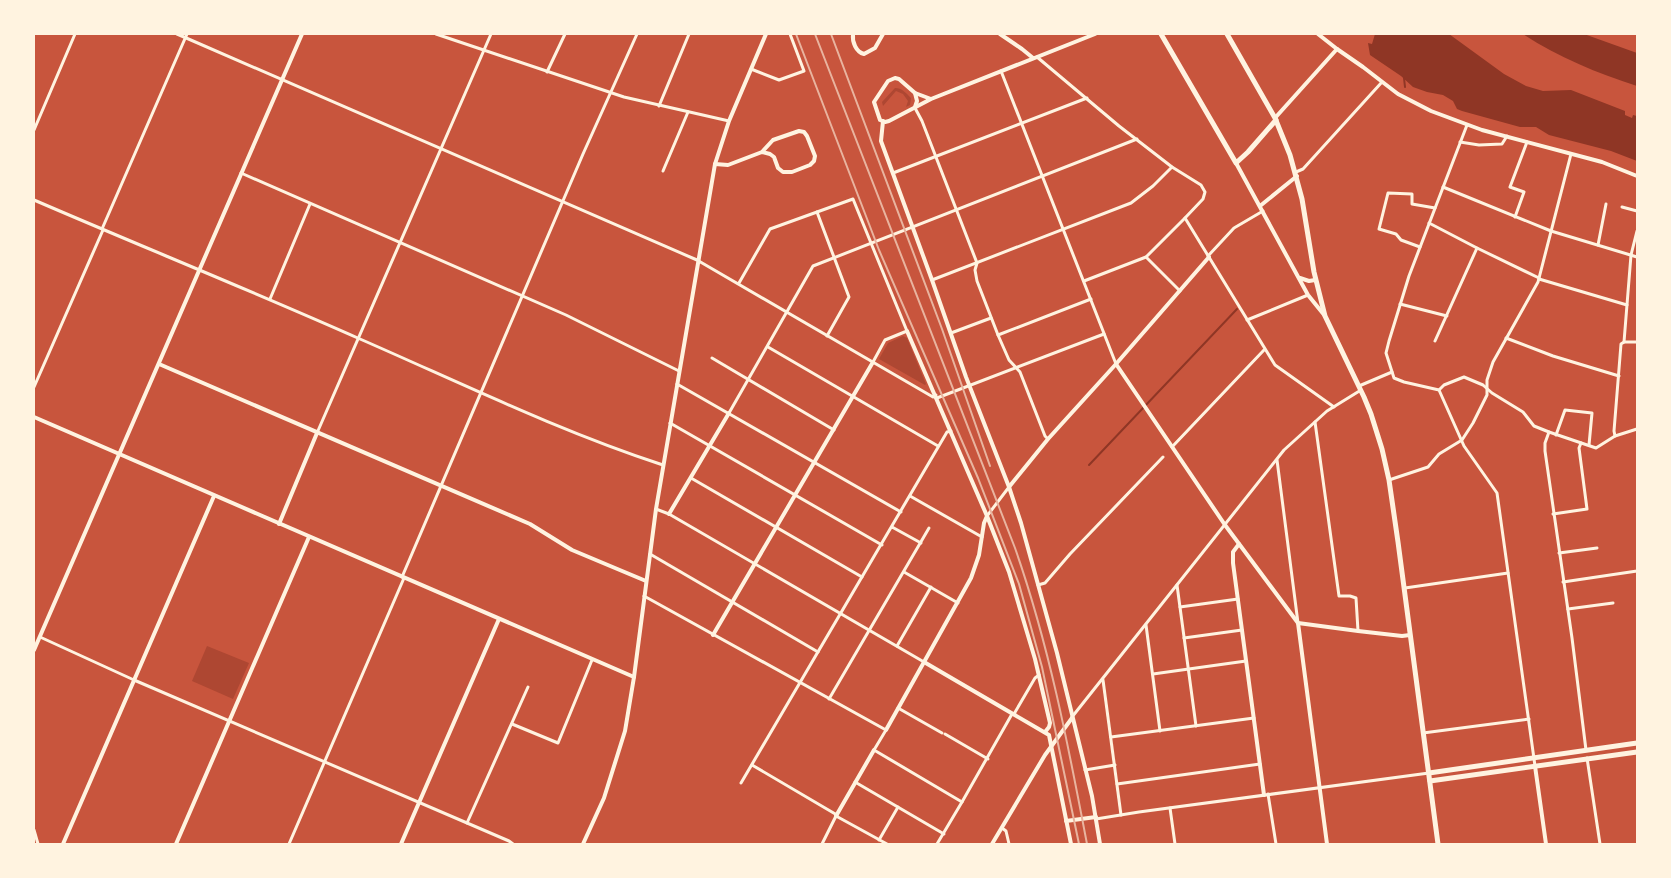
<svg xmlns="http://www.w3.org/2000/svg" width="1671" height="878" viewBox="0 0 1671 878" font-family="Arial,sans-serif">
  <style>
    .green { fill: #ae4732 }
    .water { fill: #8f3625 }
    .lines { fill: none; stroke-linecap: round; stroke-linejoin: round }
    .stream { stroke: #8f3625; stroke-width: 2 }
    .minor { stroke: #fff3e0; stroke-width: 3 }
    .tertiary { stroke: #fff3e0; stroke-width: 4 }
    .primary { stroke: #fff3e0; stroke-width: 5 }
    .rail { stroke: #e9b49f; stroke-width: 2 }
  </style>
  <rect width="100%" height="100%" fill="#c8553d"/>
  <g class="green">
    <path d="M895 88C902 88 906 93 911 98L910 105 906 107 908 101 903 94 896 91 883 106 882 102Z"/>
    <path d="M903 336 907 338 926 384 925 385 879 359 888 343Z"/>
    <path d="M207 646 249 663 233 699 192 681Z"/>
  </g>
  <g class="water">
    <path d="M1375 34H1449L1504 74 1526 86 1543 91 1571 90 1625 111V115L1632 118 1633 115 1637 116V161L1611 151 1549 135 1536 127H1520L1462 111 1457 109 1453 101 1443 95 1427 92 1413 87 1401 76 1370 55 1368 43 1372 44Z"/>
    <path d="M1523 34H1584L1637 53V86C1597 73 1558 57 1523 34Z"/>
  </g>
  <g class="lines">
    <g class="stream">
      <path d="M1404 78 1405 87"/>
      <path d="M1089 465 1237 309"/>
    </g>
    <g class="minor">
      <path d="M177 34 697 260 933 397 936 395"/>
      <path d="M436 34 624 97 729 121"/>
      <path d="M1037 57 1119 126 1172 167 1201 185 1205 192 1203 199 1185 218 1146 257 1084 281"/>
      <path d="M751 69 779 80 804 71 790 34"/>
      <path d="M1001 71 1116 364"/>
      <path d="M547 72 565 34"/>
      <path d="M659 106 689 34"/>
      <path d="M915 108 922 121 977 263 975 270 977 281 998 335 1009 360 1020 372 1045 436 1048 439"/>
      <path d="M1467 125 1409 276 1389 341 1386 353 1394 378 1404 382 1439 390 1464 446 1497 493 1535 766"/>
      <path d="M34 130 75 34"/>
      <path d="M1460 142 1479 145 1502 144 1507 136"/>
      <path d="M663 171 688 112"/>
      <path d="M1296 172 1303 169 1382 82"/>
      <path d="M241 173 566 315 679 371"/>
      <path d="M893 173 1087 98"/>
      <path d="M1443 187 1551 231 1637 257"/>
      <path d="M34 200C143 247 252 291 360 339 461 383 559 431 663 465"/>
      <path d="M1622 207 1637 211"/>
      <path d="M817 212 849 297 827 336"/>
      <path d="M1515 217 1524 192 1510 187 1527 142"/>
      <path d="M1185 218 1275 365 1334 407"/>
      <path d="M1429 223 1477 248 1539 278"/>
      <path d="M102 229 187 34"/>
      <path d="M1598 245 1606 204"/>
      <path d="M1420 247 1401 240 1396 234 1379 229 1388 193 1412 194V204L1435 208"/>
      <path d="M1208 256 1234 228 1263 211"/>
      <path d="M1146 257 1180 291"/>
      <path d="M1539 279 1627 305"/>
      <path d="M932 280 1131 203 1153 186 1172 167"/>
      <path d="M739 283 770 229 853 199 907 331 885 340 873 362"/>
      <path d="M270 299 310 204"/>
      <path d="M1400 304 1447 316"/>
      <path d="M1247 320 1308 295"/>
      <path d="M951 333 991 318"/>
      <path d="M998 335 1091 299"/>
      <path d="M1506 338 1553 356 1619 376"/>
      <path d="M1435 341 1477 248"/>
      <path d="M1624 342H1637"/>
      <path d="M768 347 938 446"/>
      <path d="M712 358 834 430"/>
      <path d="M677 384 901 512"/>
      <path d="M1359 386 1392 372"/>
      <path d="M34 387 103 230"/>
      <path d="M1439 390 1444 385 1464 377 1483 385 1492 393 1523 412 1534 426 1549 432 1596 448 1615 436 1637 429"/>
      <path d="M937 398 1104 334"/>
      <path d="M729 413 813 266 1137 139"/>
      <path d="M1315 422 1339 596H1350L1356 598 1358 631"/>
      <path d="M670 423 882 545"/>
      <path d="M1549 432 1545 443V451L1572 638 1586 750"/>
      <path d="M317 433 491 34"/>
      <path d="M1556 435 1565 410 1592 413 1589 445"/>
      <path d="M1615 436 1614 431 1621 344 1624 342 1631 255 1637 231"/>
      <path d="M1172 447 1264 350"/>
      <path d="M1277 460 1298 623"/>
      <path d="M691 478 862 577"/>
      <path d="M1389 480 1428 467 1439 454 1462 440 1473 423 1487 395V380L1493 362 1538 282 1571 154"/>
      <path d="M910 496 982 537"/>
      <path d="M656 509 669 514 924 662"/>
      <path d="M1553 514 1587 509 1579 448 1581 443"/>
      <path d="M987 516 1009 487"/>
      <path d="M892 527 921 543"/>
      <path d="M1559 553 1597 548"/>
      <path d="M650 554 818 652"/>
      <path d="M904 572 958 603"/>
      <path d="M402 577 583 154 637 34"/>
      <path d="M1563 582 1637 571"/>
      <path d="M1038 585 1045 583 1070 554 1163 457"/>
      <path d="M1177 585 1196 726"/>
      <path d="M1405 588 1508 573"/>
      <path d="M644 596 886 730 874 750 962 802 937 844"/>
      <path d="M1180 607 1238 599"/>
      <path d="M1568 609 1613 603"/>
      <path d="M1146 625 1160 731"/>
      <path d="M40 637 134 680 509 841 513 844"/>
      <path d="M1184 638 1242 630"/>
      <path d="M897 646 931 587"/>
      <path d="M1153 674 1246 661"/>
      <path d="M1103 680 1121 815"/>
      <path d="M829 699 929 528"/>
      <path d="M898 708 942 733"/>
      <path d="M1014 714 1035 678 1039 675"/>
      <path d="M1072 717 1284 450 1327 411 1361 390"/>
      <path d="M512 724 558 743 592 660"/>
      <path d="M1423 733 1529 719"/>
      <path d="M945 734 988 759"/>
      <path d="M1111 737 1254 718"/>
      <path d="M1587 758 1600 844"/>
      <path d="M752 765 837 815"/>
      <path d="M1085 770 1115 765"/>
      <path d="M855 782 944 834"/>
      <path d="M741 783 947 432 951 431"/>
      <path d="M1117 784 1260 764"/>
      <path d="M1268 794 1276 844"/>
      <path d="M962 802 1012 714"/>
      <path d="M1170 808 1175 844"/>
      <path d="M1096 819 1139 812 1429 773"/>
      <path d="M467 823 528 687"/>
      <path d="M1002 828 1006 831 1009 844"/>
      <path d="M34 830 38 844"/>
      <path d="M879 840 898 807"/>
      <path d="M289 844 404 578"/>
      <path d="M822 844 836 816 887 844"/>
    </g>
    <g class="tertiary">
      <path d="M853 34C852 42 856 52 864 54L875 48 883 34"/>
      <path d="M1000 34 1022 49 1033 58"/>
      <path d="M1318 34 1337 49 1363 67 1398 94 1431 111 1482 130 1602 162 1637 176"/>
      <path d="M915 93 917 101 915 107"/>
      <path d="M931 99 915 93 899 79 895 78 888 81 874 102 880 120 885 122 889 121 931 99 1095 34"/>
      <path d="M1275 118 1337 49"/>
      <path d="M883 121 881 141 932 280 966 377 1009 487 1021 523 1057 653 1092 796 1100 844"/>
      <path d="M1236 163 1308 295 1325 316"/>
      <path d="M715 164 728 165 762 152 770 154 774 157 778 168 783 172H792L810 165 814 161 815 156 807 136 804 132 799 131 773 140 762 152"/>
      <path d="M1260 206 1297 176"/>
      <path d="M1300 278 1309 281 1315 280"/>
      <path d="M907 331 987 516 1009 572 1035 659 1050 723 1049 727 1045 732"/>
      <path d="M159 364 530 524 572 550 646 581"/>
      <path d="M1116 364 1225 525 1298 623 1358 631 1402 636 1410 635"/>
      <path d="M34 417 634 677"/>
      <path d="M1009 487 1048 439 1116 364 1209 257"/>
      <path d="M669 514 729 413"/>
      <path d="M279 524 317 433"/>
      <path d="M1239 544 1233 552V563L1264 795"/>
      <path d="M1298 623 1327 844"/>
      <path d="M713 635 873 362"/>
      <path d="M34 650 302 34"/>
      <path d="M924 662 1049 735 1071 844"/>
      <path d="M886 730 971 578 979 555 984 523 987 516"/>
      <path d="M1535 766 1546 844"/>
      <path d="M836 816 874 750"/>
      <path d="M1066 821 1096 817"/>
      <path d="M63 844 214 496"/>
      <path d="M176 844 309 537"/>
      <path d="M401 844 499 619"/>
      <path d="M583 844 604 798 625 731 634 677 656 509 715 164 729 121 766 34"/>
      <path d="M992 844 1045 755 1072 718"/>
    </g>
    <g class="primary">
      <path d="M1161 34 1236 163 1248 152 1276 120"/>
      <path d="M1227 34 1275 118 1290 155 1302 199 1314 272 1325 316 1364 397 1371 414 1382 449 1389 480 1398 542 1438 844"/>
      <path d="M1429 773 1637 743"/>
      <path d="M1430 781 1637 752"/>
    </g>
    <g class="rail">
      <path d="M796 34 879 250 978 478 1019 584 1042 667 1079 844"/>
      <path d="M815 34 1015 548C1049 645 1068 744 1087 844"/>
      <path d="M831 34 942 329 990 466"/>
    </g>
  </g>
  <rect width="1671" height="878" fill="none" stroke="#fff3e0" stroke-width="70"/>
</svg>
